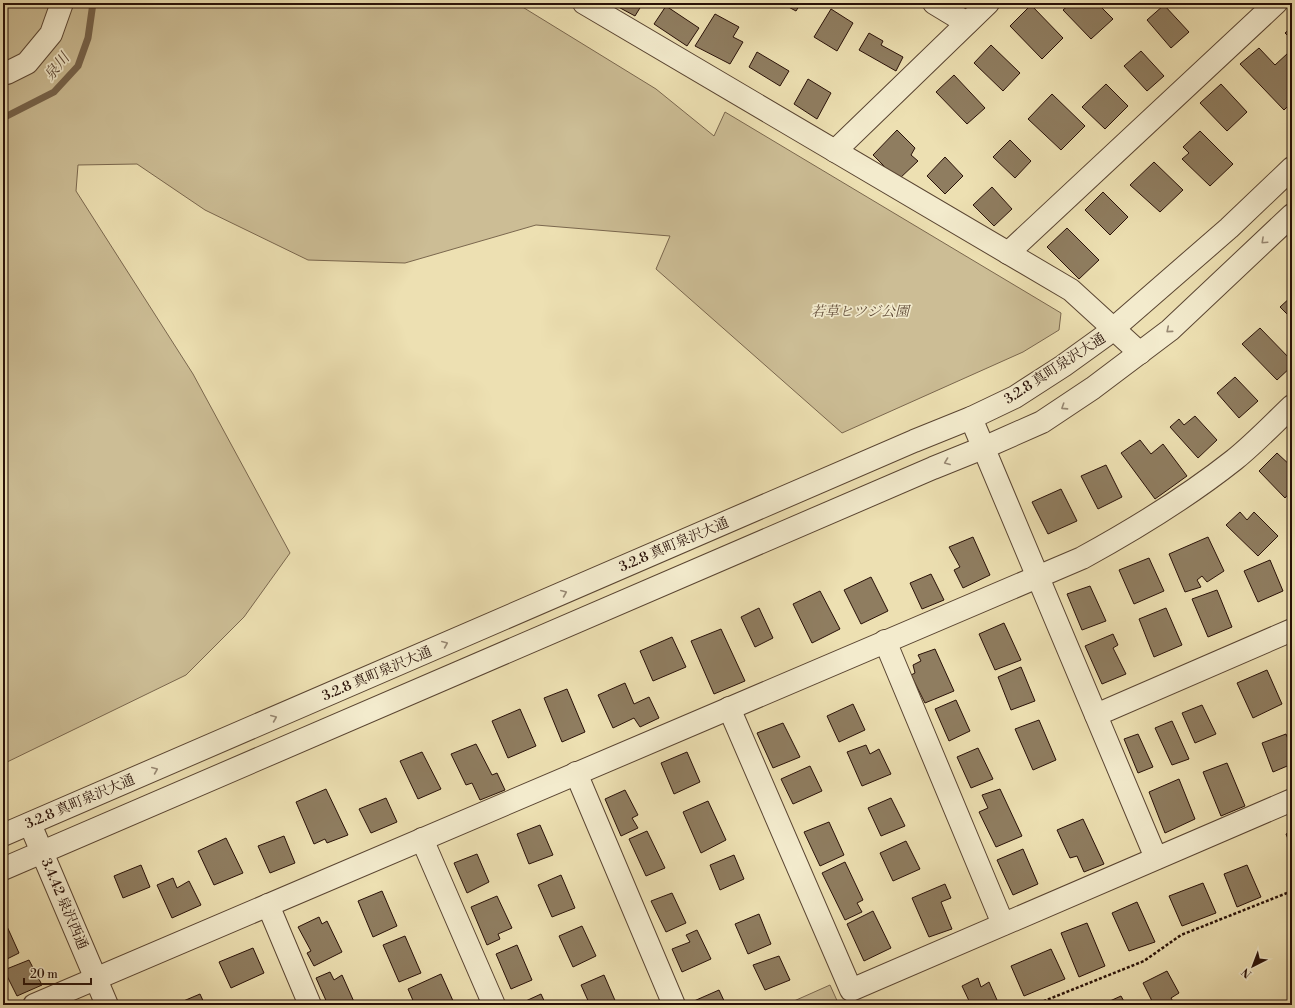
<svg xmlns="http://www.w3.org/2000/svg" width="1295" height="1008" viewBox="0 0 1295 1008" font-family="'Libre Bodoni','Noto Serif JP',serif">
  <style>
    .green { fill: #ccbd95; stroke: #7a674e }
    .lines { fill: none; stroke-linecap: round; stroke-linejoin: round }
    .stream { stroke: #76634b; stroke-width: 7 }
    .building { fill: #8f7d60; stroke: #291108 }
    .minor-casing { stroke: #5a4532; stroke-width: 24 }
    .path { stroke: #291108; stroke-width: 2.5; stroke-dasharray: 3 2; stroke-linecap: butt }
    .minor { stroke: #f3ebcd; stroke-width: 22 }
    .oneway { stroke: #988974 }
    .labels { text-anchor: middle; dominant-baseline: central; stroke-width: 3.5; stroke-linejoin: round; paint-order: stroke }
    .park-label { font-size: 14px; font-style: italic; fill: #624d39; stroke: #f3ebcd }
    .street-label { font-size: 14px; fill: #291108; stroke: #f3ebcd }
    .water-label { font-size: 15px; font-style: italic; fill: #5d4835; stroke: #f3ebcd }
  </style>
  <rect width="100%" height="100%" fill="#ede0b2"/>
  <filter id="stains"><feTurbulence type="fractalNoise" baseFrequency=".005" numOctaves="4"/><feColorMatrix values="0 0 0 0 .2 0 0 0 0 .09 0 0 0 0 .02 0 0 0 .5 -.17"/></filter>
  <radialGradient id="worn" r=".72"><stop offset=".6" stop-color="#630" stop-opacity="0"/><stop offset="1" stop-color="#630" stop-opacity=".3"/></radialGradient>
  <g class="green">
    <path d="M3 3H516L656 89 714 136 725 112 1061 313 1059 330 1023 352 842 433 656 269 670 236 536 225 405 263 308 260 205 210 137 164 78 165 76 191 193 374 290 553 244 617 186 675 3 764Z"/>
    <path d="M830 985 839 1005H785Z"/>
  </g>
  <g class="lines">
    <path class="stream" d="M3 118 54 92 78 66 88 38 93 3"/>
  </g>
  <g class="building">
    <path d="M611 3H643L635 16Z"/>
    <path d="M781 3H801L796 11Z"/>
    <path d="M1071 3H1097L1113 19 1091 39 1063 10Z"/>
    <path d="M1031 5 1063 38 1042 59 1010 26Z"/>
    <path d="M1164 5 1189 32 1171 48 1147 20Z"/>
    <path d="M666 6 699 28 687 46 654 24Z"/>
    <path d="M831 9 853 23 837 51 814 37Z"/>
    <path d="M715 14 739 27 733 37 743 42 730 64 695 46Z"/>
    <path d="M1292 27V40L1285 33Z"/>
    <path d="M869 33 883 41 881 45 903 57 896 71 859 50Z"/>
    <path d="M991 45 1020 73 1003 91 974 63Z"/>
    <path d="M1259 48 1275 65 1288 53 1292 57V102L1284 110 1240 64Z"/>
    <path d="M1141 51 1164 76 1147 91 1124 66Z"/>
    <path d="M757 52 789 71 780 86 749 67Z"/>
    <path d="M954 75 985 108 967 124 936 92Z"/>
    <path d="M808 79 831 93 817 119 794 104Z"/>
    <path d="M1106 84 1128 106 1105 129 1082 107Z"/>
    <path d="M1221 84 1247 112 1227 131 1200 103Z"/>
    <path d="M1052 94 1085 126 1061 150 1028 119Z"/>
    <path d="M897 130 915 148 911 155 918 161 898 180 873 155Z"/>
    <path d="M1200 131 1233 164 1210 186 1182 159 1189 153 1183 147Z"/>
    <path d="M1010 140 1031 161 1015 178 993 157Z"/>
    <path d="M945 157 963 176 945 194 927 176Z"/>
    <path d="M1154 162 1183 190 1160 212 1130 185Z"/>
    <path d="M992 187 1012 209 994 226 973 205Z"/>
    <path d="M1103 192 1128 217 1110 235 1085 210Z"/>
    <path d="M1067 228 1099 260 1079 279 1047 247Z"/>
    <path d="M1292 296V319L1280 307Z"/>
    <path d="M1260 328 1292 361V366L1277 380 1242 344Z"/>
    <path d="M1235 377 1258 401 1239 418 1217 393Z"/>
    <path d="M1195 416 1217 440 1198 458 1170 427 1179 419 1184 425Z"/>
    <path d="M1140 440 1151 454 1163 444 1187 476 1155 499 1121 453Z"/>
    <path d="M1277 453 1292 467V490L1285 498 1259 471Z"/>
    <path d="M1106 465 1122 497 1098 509 1081 476Z"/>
    <path d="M1061 489 1077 521 1048 534 1032 502Z"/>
    <path d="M1240 512 1247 520 1254 512 1278 536 1258 556 1226 525Z"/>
    <path d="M973 537 990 575 963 588 954 570 960 567 949 547Z"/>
    <path d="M1208 537 1224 571 1207 582 1202 576 1197 580 1201 587 1185 592 1169 554Z"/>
    <path d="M1149 558 1164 591 1134 604 1119 570Z"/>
    <path d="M1270 560 1283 591 1258 602 1244 571Z"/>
    <path d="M931 574 944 600 922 609 910 583Z"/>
    <path d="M871 577 888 611 861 624 844 590Z"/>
    <path d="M1090 586 1106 621 1082 630 1067 594Z"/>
    <path d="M1217 590 1232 627 1208 637 1192 599Z"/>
    <path d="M820 591 840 629 812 643 793 604Z"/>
    <path d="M759 608 773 638 755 647 741 617Z"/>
    <path d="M1166 608 1182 645 1154 657 1139 619Z"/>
    <path d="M1004 623 1021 660 995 670 979 634Z"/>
    <path d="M721 629 745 681 714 694 691 641Z"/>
    <path d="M1113 634 1118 645 1113 648 1126 674 1102 684 1085 646Z"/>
    <path d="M672 637 686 667 653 681 640 651Z"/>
    <path d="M935 649 954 691 925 703 911 675 915 673 913 665 921 661 918 655Z"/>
    <path d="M1021 667 1035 701 1011 710 998 677Z"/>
    <path d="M1267 670 1282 704 1253 718 1237 683Z"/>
    <path d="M625 683 634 704 649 697 659 718 640 727 634 718 613 728 598 695Z"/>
    <path d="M567 689 585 732 562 742 544 698Z"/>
    <path d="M956 700 970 731 949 741 935 709Z"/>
    <path d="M853 704 865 730 839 742 827 716Z"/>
    <path d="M1202 705 1216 734 1195 743 1182 713Z"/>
    <path d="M520 709 536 746 508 758 492 721Z"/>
    <path d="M1039 720 1056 760 1033 770 1015 729Z"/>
    <path d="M1172 721 1189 759 1172 765 1155 728Z"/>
    <path d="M783 723 800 757 773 768 757 733Z"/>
    <path d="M1138 734 1153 767 1138 773 1124 739Z"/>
    <path d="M1286 734 1292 749V764L1273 772 1262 743Z"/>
    <path d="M476 744 492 775 497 773 505 790 480 800 472 783 466 785 451 754Z"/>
    <path d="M866 745 870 754 879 749 891 774 862 786 847 752Z"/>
    <path d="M978 748 993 779 971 788 957 757Z"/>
    <path d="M422 752 441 789 418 799 400 761Z"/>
    <path d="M687 752 700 782 674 794 661 763Z"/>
    <path d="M1227 763 1245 806 1221 816 1203 772Z"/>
    <path d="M810 766 822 791 793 804 781 779Z"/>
    <path d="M1179 779 1195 819 1165 833 1149 792Z"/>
    <path d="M326 789 348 835 327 843 325 839 314 844 296 802Z"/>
    <path d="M1000 789 1022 836 996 847 979 812 988 808 982 795Z"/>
    <path d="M625 790 638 815 632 818 638 828 621 836 605 799Z"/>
    <path d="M386 798 397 822 371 833 359 809Z"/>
    <path d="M891 798 905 826 881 836 868 808Z"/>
    <path d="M708 801 726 840 701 853 683 812Z"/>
    <path d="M1083 819 1104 864 1084 872 1077 856 1070 858 1057 830Z"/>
    <path d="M829 822 844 855 820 866 804 832Z"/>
    <path d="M540 825 553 855 529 864 517 834Z"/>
    <path d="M647 831 665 868 646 876 629 839Z"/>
    <path d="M1292 831V849L1286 834Z"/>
    <path d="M284 836 295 863 270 873 258 846Z"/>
    <path d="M226 838 243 873 214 885 198 851Z"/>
    <path d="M906 841 920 869 893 881 880 853Z"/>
    <path d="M1023 849 1038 884 1013 895 997 860Z"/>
    <path d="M477 854 489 882 467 893 454 863Z"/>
    <path d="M734 855 744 879 720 890 710 865Z"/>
    <path d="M845 862 863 900 857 903 862 912 845 920 822 873Z"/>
    <path d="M141 865 150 887 123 898 114 876Z"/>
    <path d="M1247 865 1261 897 1237 907 1224 874Z"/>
    <path d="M561 875 575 908 552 917 538 885Z"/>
    <path d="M173 878 177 888 189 881 201 905 172 918 157 885Z"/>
    <path d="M1203 883 1216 913 1182 926 1169 896Z"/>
    <path d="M945 884 951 898 941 902 952 929 929 937 912 898Z"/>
    <path d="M382 891 397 926 373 937 358 901Z"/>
    <path d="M672 893 686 923 666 932 651 901Z"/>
    <path d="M497 896 512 928 498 934 500 939 487 945 471 907Z"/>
    <path d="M1137 902 1155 942 1129 951 1112 913Z"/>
    <path d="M873 911 891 948 864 961 847 924Z"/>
    <path d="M759 914 771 944 748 954 735 924Z"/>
    <path d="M319 917 322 924 327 921 342 952 314 966 307 953 311 951 298 927Z"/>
    <path d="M5 922 19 953 3 961V923Z"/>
    <path d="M1087 923 1105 966 1079 977 1061 933Z"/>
    <path d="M582 926 596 956 573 967 559 936Z"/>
    <path d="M697 930 711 959 682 972 672 949 690 942 686 935Z"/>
    <path d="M405 936 421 973 399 982 383 945Z"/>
    <path d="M517 945 532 980 511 989 496 954Z"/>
    <path d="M253 948 264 973 231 988 219 962Z"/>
    <path d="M1051 949 1065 979 1024 996 1011 966Z"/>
    <path d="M779 956 790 980 765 990 753 965Z"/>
    <path d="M29 960 42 985 17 996 4 970Z"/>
    <path d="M1167 971 1179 993 1171 998 1175 1005H1154L1143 983Z"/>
    <path d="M330 972 334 980 342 975 355 1004 328 1005 316 978Z"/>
    <path d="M441 974 454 1003 449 1005H415L408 989Z"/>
    <path d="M604 975 617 1005H590L581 985Z"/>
    <path d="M978 978 981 987 989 982 997 1000 990 1003 991 1005H971L962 986Z"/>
    <path d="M719 990 726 1005H696L694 1001Z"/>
    <path d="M200 994 205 1005H174Z"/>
    <path d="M541 994 546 1005H517Z"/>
    <path d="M1121 996 1126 1005H1101Z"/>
  </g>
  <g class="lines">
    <g class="minor-casing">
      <g id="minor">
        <path d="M584 3 1071 290 1140 353"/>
        <path d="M934 3 967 23"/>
        <path d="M3 73H7L27 63 51 34 62 3"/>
        <path d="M835 151 988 3"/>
        <path d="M1008 253 1276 3"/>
        <path d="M971 418 1156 858"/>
        <path d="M885 641 1003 924"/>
        <path d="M729 708 851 990 1292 800"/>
        <path d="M1096 715 1292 630"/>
        <path d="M576 773 674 1005"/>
        <path d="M30 824 107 1005"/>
        <path d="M3 835 914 441 971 418 1015 397 1063 366 1106 335 1229 228 1292 168"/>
        <path d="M422 839 494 1005"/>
        <path d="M3 869 933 468 990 445 1042 422 1093 388 1170 330 1292 215"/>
        <path d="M268 905 310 1005"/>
        <path d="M34 1005 1082 558C1135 529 1186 498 1234 460 1254 444 1273 424 1292 406"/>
      </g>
    </g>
    <path class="path" d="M1034 1005 1144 961 1181 935 1292 891"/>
    <use href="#minor" class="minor"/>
  </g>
  <defs><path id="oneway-chevron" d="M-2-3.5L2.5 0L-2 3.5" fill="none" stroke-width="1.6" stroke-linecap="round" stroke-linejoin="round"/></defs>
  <g class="oneway">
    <use href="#oneway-chevron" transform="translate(1264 241) rotate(137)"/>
    <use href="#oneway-chevron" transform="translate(1169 330) rotate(140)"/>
    <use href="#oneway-chevron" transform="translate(1064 407) rotate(147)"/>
    <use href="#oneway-chevron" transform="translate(947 462) rotate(159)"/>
    <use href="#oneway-chevron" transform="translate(564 593) rotate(-23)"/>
    <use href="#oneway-chevron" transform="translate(445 644) rotate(-23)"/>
    <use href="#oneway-chevron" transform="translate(274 718) rotate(-23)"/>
    <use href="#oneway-chevron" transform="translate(155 770) rotate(-23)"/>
  </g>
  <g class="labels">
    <g class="park-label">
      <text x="860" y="312">若草ヒツジ公園</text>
    </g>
    <g class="street-label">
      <text transform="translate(1055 369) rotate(-33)">3.2.8 真町泉沢大通</text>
      <text transform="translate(674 545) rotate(-23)">3.2.8 真町泉沢大通</text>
      <text transform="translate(377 674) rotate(-23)">3.2.8 真町泉沢大通</text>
      <text transform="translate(80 802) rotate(-23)">3.2.8 真町泉沢大通</text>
      <text transform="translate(64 904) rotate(67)">3.4.42 泉沢西通</text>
    </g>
    <g class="water-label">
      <text transform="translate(57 67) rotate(-51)">泉川</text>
    </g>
  </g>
  <rect width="1295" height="1008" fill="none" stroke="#ede0b2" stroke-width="16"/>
  <rect x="4" y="4" width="1287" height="1000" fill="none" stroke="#291108" stroke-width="2"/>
  <rect x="8" y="8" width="1279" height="992" fill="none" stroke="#291108"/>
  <g transform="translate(1253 966) rotate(222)" stroke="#f3ebcd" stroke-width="3" paint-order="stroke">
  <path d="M0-3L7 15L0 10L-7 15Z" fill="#291108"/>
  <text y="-6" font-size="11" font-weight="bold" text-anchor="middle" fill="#291108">N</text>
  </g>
  <path d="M24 978v6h67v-6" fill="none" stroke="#291108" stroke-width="2"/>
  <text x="30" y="978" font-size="12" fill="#291108" stroke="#f3ebcd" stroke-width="3" paint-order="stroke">20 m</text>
  <rect width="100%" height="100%" filter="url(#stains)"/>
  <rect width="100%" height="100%" fill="url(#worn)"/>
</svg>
